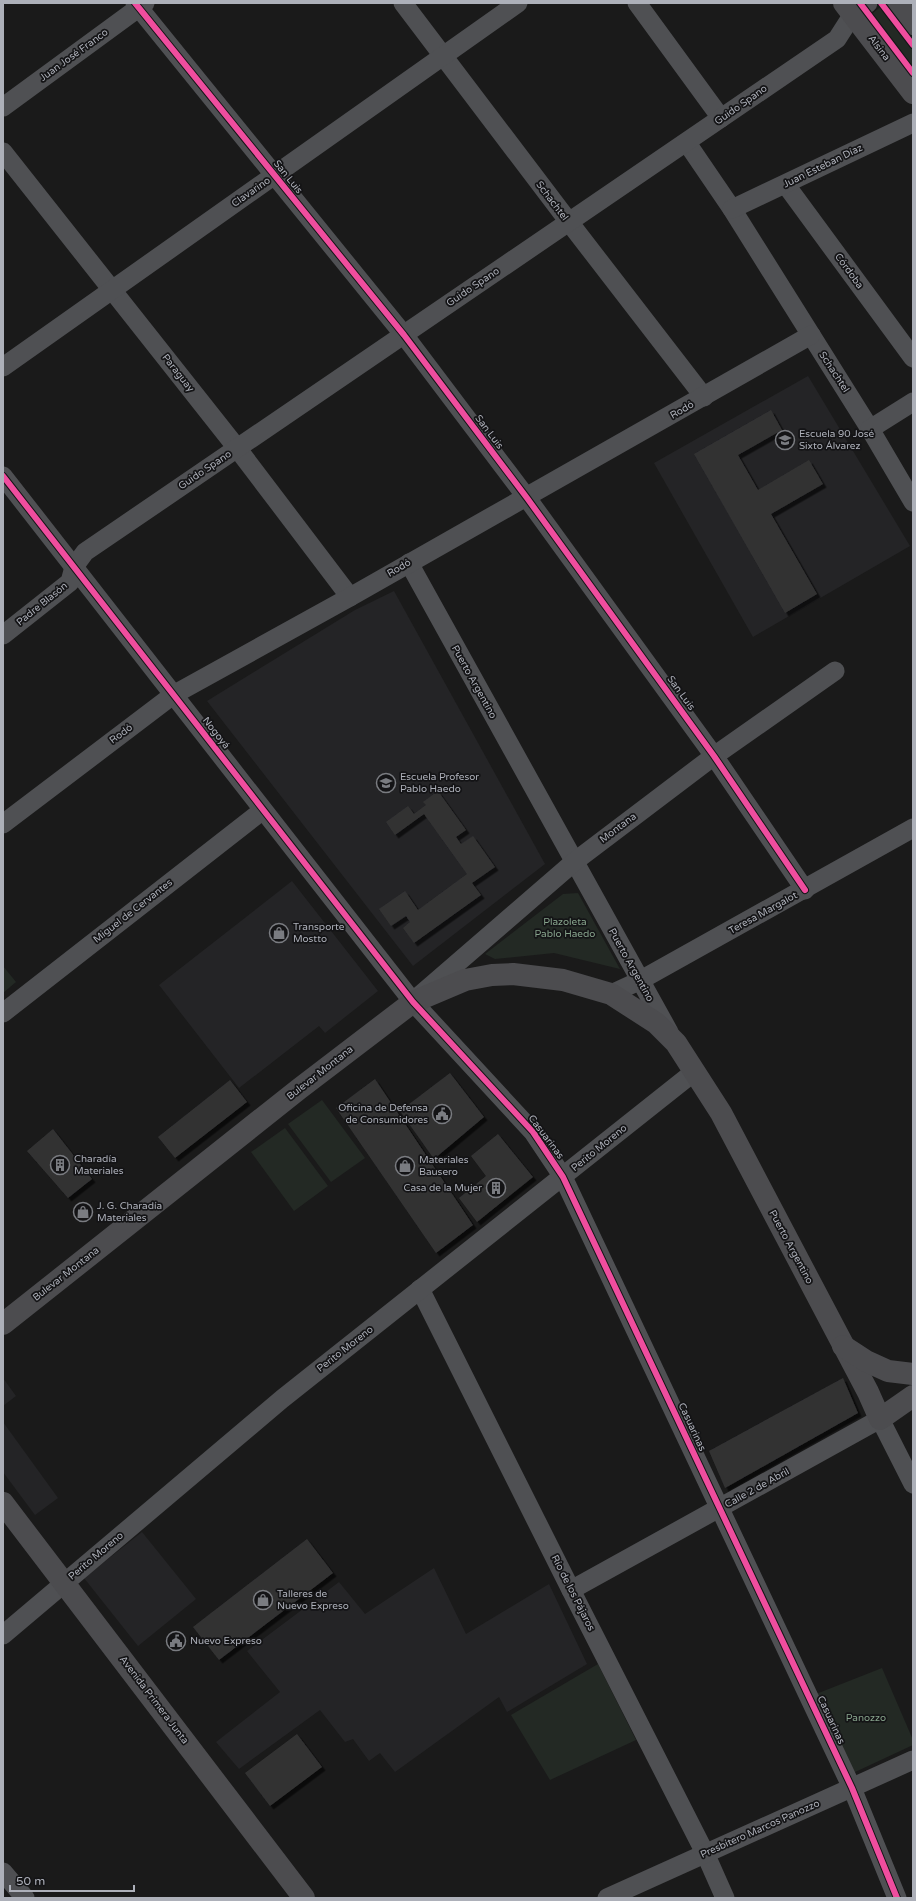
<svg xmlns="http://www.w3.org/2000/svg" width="916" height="1901" viewBox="0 0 916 1901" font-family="'Varela Round',sans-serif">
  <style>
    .built { fill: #242426 }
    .green { fill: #232924 }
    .building { fill: #323233; filter: url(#shadow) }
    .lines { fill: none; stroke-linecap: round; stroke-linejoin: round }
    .minor { stroke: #4f5053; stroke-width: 19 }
    .major { stroke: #4c4c4f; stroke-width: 22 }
    .cycleway-casing { stroke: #141416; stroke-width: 8 }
    .cycleway { stroke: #ef4d9e; stroke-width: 6 }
    .labels { text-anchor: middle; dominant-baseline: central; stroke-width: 3.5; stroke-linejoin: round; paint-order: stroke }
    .street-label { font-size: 10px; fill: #adb0b9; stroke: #141416 }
    .poi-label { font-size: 10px; fill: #adb0b9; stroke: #141416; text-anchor: start }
    .park-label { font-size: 10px; fill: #86a28b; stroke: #141416 }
  </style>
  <defs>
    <filter id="shadow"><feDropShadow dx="3.5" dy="3.5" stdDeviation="0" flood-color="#0009"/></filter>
  </defs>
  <rect width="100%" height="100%" fill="#1a1a1a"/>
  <g class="built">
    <path d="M808 376 910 546 753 637 654 463Z"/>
    <path d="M394 591 545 864 413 966 207 701 355 610Z"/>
    <path d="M292 881 378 991 325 1033 319 1026 239 1088 159 985Z"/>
    <path d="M3 1378 16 1396 3 1406Z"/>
    <path d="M3 1422 58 1498 35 1515 3 1472Z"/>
    <path d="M142 1532 196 1599 138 1646 84 1578Z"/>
    <path d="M434 1568 466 1634 549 1584 587 1664 507 1712 499 1697 395 1772 380 1753 369 1761 353 1739 345 1742 320 1710 239 1769 216 1742 280 1692 247 1651 339 1582 365 1614Z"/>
  </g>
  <g class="green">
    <path d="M884 4 913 41V75L867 18Z"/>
    <path d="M578 893 620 969 554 953 495 959 485 954 563 894Z"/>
    <path d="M3 966 16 982 3 993Z"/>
    <path d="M322 1100 365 1158 331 1182 288 1124Z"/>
    <path d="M285 1128 328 1186 294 1211 251 1152Z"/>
    <path d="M598 1664 636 1740 550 1780 511 1715Z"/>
    <path d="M882 1668 913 1740V1745L853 1773 816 1694Z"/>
  </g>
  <g class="building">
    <path d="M771 410 782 430 738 455 758 490 809 460 823 484 771 514 817 594 785 613 694 454Z"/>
    <path d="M438 791 466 830 456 837 461 844 473 836 495 867 472 883 481 895 414 943 403 928 410 922 406 916 391 926 379 909 405 891 418 910 467 874 424 814 395 835 386 822 408 806 414 814 426 805 423 802Z"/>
    <path d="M450 1073 484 1117 434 1159 400 1111Z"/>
    <path d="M375 1079 473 1225 436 1253 336 1108Z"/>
    <path d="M230 1080 247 1102 175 1158 158 1137Z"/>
    <path d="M53 1129 92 1179 68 1198 27 1151Z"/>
    <path d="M498 1134 533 1177 477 1222 459 1198 486 1176 471 1156Z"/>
    <path d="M843 1378 858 1413 725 1488 709 1451Z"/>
    <path d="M307 1539 333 1573 219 1660 193 1627Z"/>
    <path d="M297 1734 322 1767 270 1806 245 1773Z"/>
  </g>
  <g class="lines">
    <g class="minor">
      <path d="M135 3 404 335 527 498 714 756 805 890"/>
      <path d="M403 3 569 222 704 397"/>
      <path d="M637 3 721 118"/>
      <path d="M3 107 145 3"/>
      <path d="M687 143 732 209 870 429 913 502"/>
      <path d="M3 152 237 448 350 597"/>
      <path d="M786 185 913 358"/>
      <path d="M732 209 913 123"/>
      <path d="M3 367 518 3"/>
      <path d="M870 429 913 402"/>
      <path d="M3 476 413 1002 533 1132 563 1177 852 1788 897 1898"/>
      <path d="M409 563 669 1032"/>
      <path d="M3 635 70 582 74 567 85 552 837 39 853 14 868 3"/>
      <path d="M3 824 173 695 350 597 811 335"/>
      <path d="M611 994 639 981 913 828"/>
      <path d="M418 997 574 862 714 756 835 671"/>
      <path d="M3 1013 263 810"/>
      <path d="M420 1289 571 1590 705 1853 725 1898"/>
      <path d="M571 1590 880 1419 913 1484"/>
      <path d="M3 1635 282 1399 694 1072"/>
      <path d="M3 1872 25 1898"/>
      <path d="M607 1898 913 1760"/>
    </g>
    <g class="major">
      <path d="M844 3 913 93"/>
      <path d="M897 3 913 24"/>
      <path d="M3 1324 299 1089 413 1002 465 980 492 975 513 974 563 980 611 994 656 1023 676 1043 721 1113 868 1392 880 1419 913 1396"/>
      <path d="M843 1346 866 1361 888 1371 913 1374"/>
      <path d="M3 1503 304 1898"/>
    </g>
    <g class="cycleway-casing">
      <g id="cycleway">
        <path d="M135 3 404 335 527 498 714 756 805 890"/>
        <path d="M860 3 913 73"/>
        <path d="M881 3 913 45"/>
        <path d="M3 476 413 1002 533 1132 563 1177 852 1788 897 1898"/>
      </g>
    </g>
    <use href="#cycleway" class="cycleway"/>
  </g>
  <defs>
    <g id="school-ring" transform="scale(1)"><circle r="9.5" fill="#141416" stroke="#7a7c81" stroke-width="1.5"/><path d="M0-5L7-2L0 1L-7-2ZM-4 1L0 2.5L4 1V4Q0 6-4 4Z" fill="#7a7c81"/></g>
    <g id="shop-ring" transform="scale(1)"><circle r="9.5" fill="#141416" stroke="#7a7c81" stroke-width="1.5"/><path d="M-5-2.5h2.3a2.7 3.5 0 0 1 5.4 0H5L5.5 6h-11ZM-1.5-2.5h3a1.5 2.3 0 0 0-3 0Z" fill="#7a7c81"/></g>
    <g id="civic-ring" transform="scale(1)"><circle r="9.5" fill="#141416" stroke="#7a7c81" stroke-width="1.5"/><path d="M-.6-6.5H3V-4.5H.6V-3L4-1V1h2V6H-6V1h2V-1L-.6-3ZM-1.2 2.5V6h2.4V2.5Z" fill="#7a7c81"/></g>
    <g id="building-ring" transform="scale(1)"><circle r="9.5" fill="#141416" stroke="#7a7c81" stroke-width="1.5"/><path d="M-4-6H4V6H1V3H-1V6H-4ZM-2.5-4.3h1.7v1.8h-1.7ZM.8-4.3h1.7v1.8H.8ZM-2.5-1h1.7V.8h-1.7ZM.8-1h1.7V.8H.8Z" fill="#7a7c81"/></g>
  </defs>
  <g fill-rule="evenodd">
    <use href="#school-ring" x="785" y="440"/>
    <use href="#school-ring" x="386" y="783"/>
    <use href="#shop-ring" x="279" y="933"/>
    <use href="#civic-ring" x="442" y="1114"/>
    <use href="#building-ring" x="60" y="1165"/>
    <use href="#shop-ring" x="405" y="1166"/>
    <use href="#building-ring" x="496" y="1188"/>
    <use href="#shop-ring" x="83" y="1212"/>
    <use href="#shop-ring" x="263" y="1600"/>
    <use href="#civic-ring" x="176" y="1641"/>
  </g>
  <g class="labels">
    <g class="street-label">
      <text transform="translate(879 48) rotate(53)">Alsina</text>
      <text transform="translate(74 55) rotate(-36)">Juan José Franco</text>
      <text transform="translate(741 105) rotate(-35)">Guido Spano</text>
      <text transform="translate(823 166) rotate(-26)">Juan Esteban Díaz</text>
      <text transform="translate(288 177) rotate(51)">San Luis</text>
      <text transform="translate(251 192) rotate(-35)">Clavarino</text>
      <text transform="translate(552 201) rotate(53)">Schachtel</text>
      <text transform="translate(849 271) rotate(54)">Córdoba</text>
      <text transform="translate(473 287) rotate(-34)">Guido Spano</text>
      <text transform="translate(834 372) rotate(57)">Schachtel</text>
      <text transform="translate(178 373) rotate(52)">Paraguay</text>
      <text transform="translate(682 410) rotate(-30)">Rodó</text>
      <text transform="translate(489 432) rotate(53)">San Luis</text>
      <text transform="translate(205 470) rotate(-34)">Guido Spano</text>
      <text transform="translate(399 568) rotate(-30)">Rodó</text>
      <text transform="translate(42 604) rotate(-39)">Padre Blasón</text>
      <text transform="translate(474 682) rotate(61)">Puerto Argentino</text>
      <text transform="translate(681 693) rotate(54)">San Luis</text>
      <text transform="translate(216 733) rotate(52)">Nogoyá</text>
      <text transform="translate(121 734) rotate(-37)">Rodó</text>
      <text transform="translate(618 828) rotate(-37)">Montana</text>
      <text transform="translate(133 911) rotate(-38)">Miguel de Cervantes</text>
      <text transform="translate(763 913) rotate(-29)">Teresa Margalot</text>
      <text transform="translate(631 965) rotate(61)">Puerto Argentino</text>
      <text transform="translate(320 1073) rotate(-38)">Bulevar Montana</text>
      <text transform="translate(546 1137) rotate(53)">Casuarinas</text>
      <text transform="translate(599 1148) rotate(-39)">Perito Moreno</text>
      <text transform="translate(791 1247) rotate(62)">Puerto Argentino</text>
      <text transform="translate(66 1274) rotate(-38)">Bulevar Montana</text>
      <text transform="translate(345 1349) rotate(-38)">Perito Moreno</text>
      <text transform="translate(692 1427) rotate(65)">Casuarinas</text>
      <text transform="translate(757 1488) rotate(-29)">Calle 2 de Abril</text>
      <text transform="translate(96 1556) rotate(-40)">Perito Moreno</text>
      <text transform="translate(573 1593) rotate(63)">Río de los Pájaros</text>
      <text transform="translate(154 1700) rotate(53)">Avenida Primera Junta</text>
      <text transform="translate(831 1720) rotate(65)">Casuarinas</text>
      <text transform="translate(760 1829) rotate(-24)">Presbítero Marcos Panozzo</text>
    </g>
    <g class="poi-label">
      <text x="799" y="434">Escuela 90 José<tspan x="799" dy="12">Sixto Álvarez</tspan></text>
      <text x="400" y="777">Escuela Profesor<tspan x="400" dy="12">Pablo Haedo</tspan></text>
      <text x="293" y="927">Transporte<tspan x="293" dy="12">Mostto</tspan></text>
      <text x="428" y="1108" text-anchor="end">Oficina de Defensa<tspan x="428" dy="12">de Consumidores</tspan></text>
      <text x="74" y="1159">Charadía<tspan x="74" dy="12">Materiales</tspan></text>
      <text x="419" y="1160">Materiales<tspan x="419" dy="12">Bausero</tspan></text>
      <text x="482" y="1188" text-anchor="end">Casa de la Mujer</text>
      <text x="97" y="1206">J. G. Charadía<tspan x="97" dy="12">Materiales</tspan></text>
      <text x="277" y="1594">Talleres de<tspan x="277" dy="12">Nuevo Expreso</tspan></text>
      <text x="190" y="1641">Nuevo Expreso</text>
    </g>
    <g class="park-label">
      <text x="565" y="922">Plazoleta<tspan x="565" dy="12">Pablo Haedo</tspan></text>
      <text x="866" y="1718">Panozzo</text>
    </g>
  </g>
  <rect width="916" height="1901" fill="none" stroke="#adb0b9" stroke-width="8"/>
  <path d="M10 1885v6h124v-6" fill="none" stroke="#adb0b9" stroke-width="2"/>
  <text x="16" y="1885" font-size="12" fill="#adb0b9" stroke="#141416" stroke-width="3" paint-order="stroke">50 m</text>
</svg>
